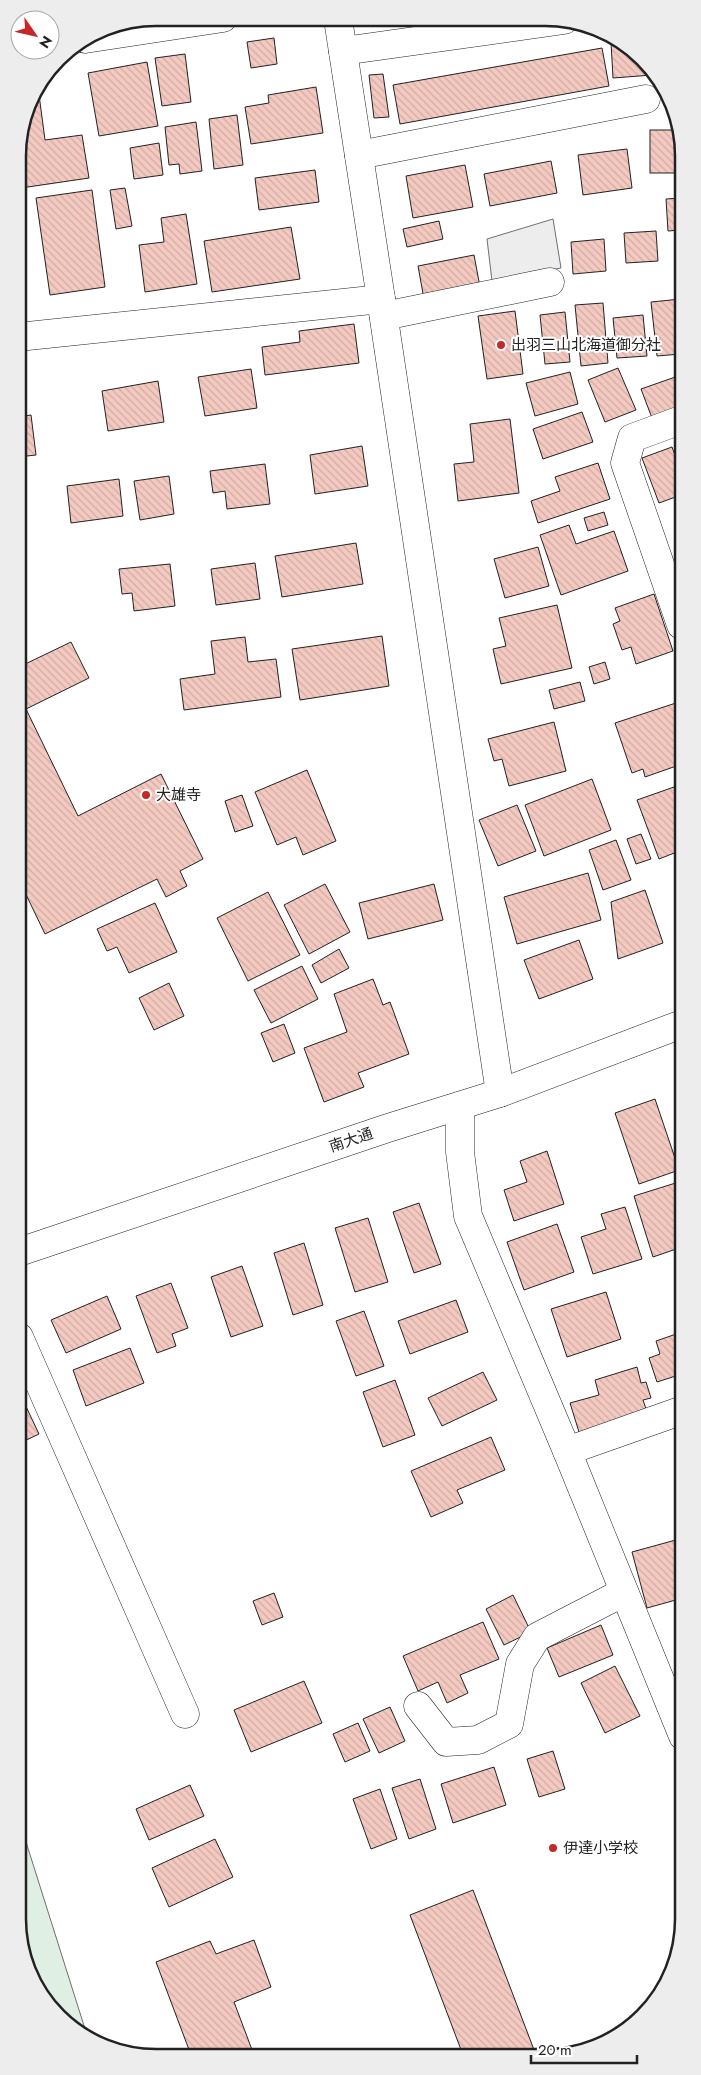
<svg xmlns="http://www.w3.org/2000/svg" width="701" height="2075" viewBox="0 0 701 2075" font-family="Jost,'Noto Sans JP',sans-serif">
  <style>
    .grass { fill: #e0efe3; stroke: #6f6f6f }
    .parking { fill: #ededed; stroke: #6f6f6f }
    .building { fill: url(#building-back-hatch); stroke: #222 }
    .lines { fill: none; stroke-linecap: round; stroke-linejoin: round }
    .minor-casing { stroke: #222; stroke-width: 29 }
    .minor { stroke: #fff; stroke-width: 28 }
    .poi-dot { fill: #c62828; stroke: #fff; stroke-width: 2 }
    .labels { text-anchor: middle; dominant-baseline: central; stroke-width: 4; stroke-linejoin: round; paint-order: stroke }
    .poi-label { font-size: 15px; fill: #222; stroke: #fff; text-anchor: start }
    .street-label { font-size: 15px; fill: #222; stroke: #fff }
    .rim { fill: none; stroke: #222; stroke-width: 2.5 }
  </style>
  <defs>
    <pattern id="building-back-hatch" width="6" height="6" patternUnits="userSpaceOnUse" patternTransform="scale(1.25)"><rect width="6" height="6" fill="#f3c9c0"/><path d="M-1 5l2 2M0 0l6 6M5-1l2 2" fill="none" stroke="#d0aca5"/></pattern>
  </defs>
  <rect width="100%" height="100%" fill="#fff"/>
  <path class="grass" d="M20 1823 86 2032 58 2017 20 1946Z"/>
  <path class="parking" d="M553 219 561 268 492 281 487 239Z"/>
  <g class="building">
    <path d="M274 38 277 64 251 68 247 42Z"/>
    <path d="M611 42 643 58 652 75 613 78Z"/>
    <path d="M602 48 609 86 400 124 393 85Z"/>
    <path d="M185 54 191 102 162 106 155 58Z"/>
    <path d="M147 62 158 126 99 136 88 73Z"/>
    <path d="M383 74 389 117 374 118 369 75Z"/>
    <path d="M38 87 45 140 82 135 89 178 21 188 18 166V147L32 94Z"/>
    <path d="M316 87 323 133 251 144 245 107 269 103 268 95Z"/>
    <path d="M237 115 243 165 214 169 209 119Z"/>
    <path d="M196 122 202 171 180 174 179 164 169 165 165 127Z"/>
    <rect x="650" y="130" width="31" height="43"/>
    <path d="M159 143 163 175 134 179 130 148Z"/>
    <path d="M627 149 632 188 583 195 578 155Z"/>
    <path d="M551 161 557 193 490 206 484 174Z"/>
    <path d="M465 165 473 207 413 218 406 176Z"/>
    <path d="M315 170 319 202 259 210 255 178Z"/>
    <path d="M125 188 132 226 116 229 110 190Z"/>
    <path d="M92 190 105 287 50 295 36 198Z"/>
    <path d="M681 198V230L668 231 666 199Z"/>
    <path d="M186 214 197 284 145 292 139 245 164 242 161 218Z"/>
    <path d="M439 221 443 239 407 247 403 229Z"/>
    <path d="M291 227 300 279 212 292 204 241Z"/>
    <path d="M656 231 658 261 626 263 624 233Z"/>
    <path d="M604 239 606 271 573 274 571 242Z"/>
    <path d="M474 255 480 287 424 299 418 266Z"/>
    <path d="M681 299V354L657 356 651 302Z"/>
    <path d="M603 303 608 363 581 366 575 305Z"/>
    <path d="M515 311 523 374 487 379 478 316Z"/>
    <path d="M565 312 570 362 545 364 540 315Z"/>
    <path d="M643 315 647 356 617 358 613 318Z"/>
    <path d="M354 324 359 363 265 375 262 347 300 342 299 331Z"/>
    <path d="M618 368 636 410 605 422 588 380Z"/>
    <path d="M251 369 257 408 205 416 198 377Z"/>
    <path d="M570 372 578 404 535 416 526 383Z"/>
    <path d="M681 375V407L652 418 641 389Z"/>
    <path d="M158 381 164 422 108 431 102 391Z"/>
    <path d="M582 412 593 442 543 459 533 429Z"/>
    <path d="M31 415 36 455 18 457V417Z"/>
    <path d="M510 419 519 493 458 501 454 464 474 462 470 424Z"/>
    <path d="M362 446 368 486 315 494 310 455Z"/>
    <path d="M672 447 681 472V495L659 503 642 458Z"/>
    <path d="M598 463 610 499 538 523 531 501 560 491 555 477Z"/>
    <path d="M265 464 270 504 227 509 225 491 213 493 210 471Z"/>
    <path d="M169 476 174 514 140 520 134 481Z"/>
    <path d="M119 479 123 516 71 523 67 486Z"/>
    <path d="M604 512 608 525 588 531 584 518Z"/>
    <path d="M569 525 576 544 614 531 628 571 561 595 540 535Z"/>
    <path d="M356 543 363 584 282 597 275 556Z"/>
    <path d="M538 547 549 586 505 598 494 559Z"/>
    <path d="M255 563 260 599 216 605 211 569Z"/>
    <path d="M170 564 175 606 134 611 132 593 122 594 119 569Z"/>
    <path d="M654 594 673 651 636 664 631 647 622 650 613 624 620 621 615 608Z"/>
    <path d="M557 605 572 668 501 684 493 649 506 646 499 618Z"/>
    <path d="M382 636 389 686 300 700 292 649Z"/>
    <path d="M245 637 248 662 276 659 281 697 184 710 180 679 215 674 211 641Z"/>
    <path d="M71 642 89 678 26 709 78 816 161 774 203 859 180 871 187 886 166 897 157 879 45 934 19 880V667Z"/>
    <path d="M605 662 610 679 594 684 589 667Z"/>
    <path d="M580 682 585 701 554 709 549 690Z"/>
    <path d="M682 701V764L645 777 643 769 632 773 615 723Z"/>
    <path d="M554 722 566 771 509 786 502 759 494 761 488 739Z"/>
    <path d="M307 770 336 841 303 855 296 837 277 845 255 792Z"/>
    <path d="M592 779 611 830 544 856 525 805Z"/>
    <path d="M674 787 682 808V850L659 859 637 800Z"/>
    <path d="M242 795 253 826 235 832 225 801Z"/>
    <path d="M517 805 536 851 498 866 479 820Z"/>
    <path d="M641 834 651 859 636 864 627 839Z"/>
    <path d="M616 840 631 880 603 890 589 850Z"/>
    <path d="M588 873 601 920 517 944 504 897Z"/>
    <path d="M325 884 350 932 309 954 284 905Z"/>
    <path d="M434 884 443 920 368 939 359 903Z"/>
    <path d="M645 890 663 943 618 959 611 902Z"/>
    <path d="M268 892 300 955 248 981 217 918Z"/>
    <path d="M155 903 177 952 129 973 117 947 107 951 97 929Z"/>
    <path d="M579 940 593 979 539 999 524 960Z"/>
    <path d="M339 949 349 968 321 983 312 965Z"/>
    <path d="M302 966 318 999 271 1023 254 990Z"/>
    <path d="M373 979 383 1005 390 1002 409 1054 358 1073 364 1087 324 1102 304 1048 347 1032 334 994Z"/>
    <path d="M169 983 184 1016 154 1030 139 998Z"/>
    <path d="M284 1024 295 1053 273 1062 261 1033Z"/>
    <path d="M655 1099 679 1170 639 1184 615 1113Z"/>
    <path d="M682 1126V1149L675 1129Z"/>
    <path d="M547 1151 564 1204 514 1221 504 1190 527 1182 520 1161Z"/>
    <path d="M682 1181V1247L653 1257 634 1196Z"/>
    <path d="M419 1203 441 1264 414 1273 393 1212Z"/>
    <path d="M625 1207 642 1259 593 1274 581 1237 606 1229 601 1214Z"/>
    <path d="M368 1218 388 1282 355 1292 335 1228Z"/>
    <path d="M557 1224 574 1272 524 1290 507 1242Z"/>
    <path d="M304 1243 323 1305 293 1315 274 1253Z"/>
    <path d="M242 1266 263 1326 231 1337 211 1277Z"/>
    <path d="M171 1283 188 1328 172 1334 176 1346 157 1353 136 1296Z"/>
    <path d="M606 1292 621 1339 567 1357 551 1309Z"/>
    <path d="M107 1296 121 1329 66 1353 51 1320Z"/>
    <path d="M456 1300 468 1332 410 1354 398 1321Z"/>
    <path d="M364 1311 384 1366 356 1376 336 1321Z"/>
    <path d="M682 1332V1374L657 1382 649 1358 660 1354 656 1341Z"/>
    <path d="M130 1348 144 1383 86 1406 73 1370Z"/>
    <path d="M637 1367 641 1383 646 1382 651 1398 643 1400 647 1412 579 1432 570 1403 599 1395 595 1380Z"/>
    <path d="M483 1372 497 1400 442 1426 428 1398Z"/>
    <path d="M395 1380 415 1435 383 1447 363 1392Z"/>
    <path d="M22 1398 39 1434 20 1443 19 1399Z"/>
    <path d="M491 1437 505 1470 457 1490 463 1503 431 1517 411 1471Z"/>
    <path d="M683 1538V1598L647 1608 632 1552Z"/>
    <path d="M274 1593 283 1617 262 1625 253 1601Z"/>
    <path d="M513 1595 531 1632 504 1645 486 1609Z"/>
    <path d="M483 1622 499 1659 460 1675 468 1693 447 1703 438 1682 418 1691 403 1656Z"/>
    <path d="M601 1625 613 1655 559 1677 547 1648Z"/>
    <path d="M615 1666 640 1716 605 1733 581 1683Z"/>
    <path d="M304 1681 322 1723 251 1752 234 1710Z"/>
    <path d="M390 1707 405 1741 379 1753 363 1719Z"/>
    <path d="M358 1723 370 1751 345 1762 333 1734Z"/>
    <path d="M553 1751 565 1789 539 1797 527 1759Z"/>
    <path d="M494 1767 506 1805 453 1823 441 1784Z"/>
    <path d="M420 1779 436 1829 409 1839 392 1788Z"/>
    <path d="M190 1785 204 1816 149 1840 136 1809Z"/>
    <path d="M380 1789 397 1839 371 1849 353 1799Z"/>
    <path d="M215 1839 233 1877 169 1907 152 1868Z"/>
    <path d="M473 1890 536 2055H463L410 1915Z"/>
    <path d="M254 1940 271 1987 234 2002 254 2055H191L156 1962 210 1941 216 1954Z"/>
  </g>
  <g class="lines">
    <g class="minor-casing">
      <g id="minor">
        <path d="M338 19 381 299 500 1093"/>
        <path d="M85 39 223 18"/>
        <path d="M343 51 564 20"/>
        <path d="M359 155 646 99"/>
        <path d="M384 316 550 282"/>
        <path d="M18 337 381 299"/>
        <path d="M681 420 632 438 625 463 681 625"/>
        <path d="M460 1106V1152L468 1216 567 1451 683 1736"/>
        <path d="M19 1252 388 1128 500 1093 682 1024"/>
        <path d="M19 1337 185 1714"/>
        <path d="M567 1451 683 1410"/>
        <path d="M418 1706 446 1742 478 1740 509 1724 520 1664 537 1637 624 1592"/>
      </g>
    </g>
    <use href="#minor" class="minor"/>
  </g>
  <g class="poi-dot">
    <circle cx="501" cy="345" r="5"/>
    <circle cx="146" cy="795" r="5"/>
    <circle cx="553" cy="1848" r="5"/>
  </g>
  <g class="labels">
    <g class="poi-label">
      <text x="511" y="345">出羽三山北海道御分社</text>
      <text x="156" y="795">大雄寺</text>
      <text x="563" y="1848">伊達小学校</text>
    </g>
    <g class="street-label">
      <text transform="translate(351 1140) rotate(-19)">南大通</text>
    </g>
  </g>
  <path d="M0 0H701V2075H0ZM156 26H545A130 130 0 0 1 675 156V1919A130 130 0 0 1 545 2049H156A130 130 0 0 1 26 1919V156A130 130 0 0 1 156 26Z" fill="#ededed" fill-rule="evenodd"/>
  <path class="rim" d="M156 26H545A130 130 0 0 1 675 156V1919A130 130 0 0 1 545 2049H156A130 130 0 0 1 26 1919V156A130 130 0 0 1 156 26Z"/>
  <g transform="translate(35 35) rotate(124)"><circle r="24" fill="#ffffff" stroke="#a7a7a7"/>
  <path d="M0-4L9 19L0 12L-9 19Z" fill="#c62828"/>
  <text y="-8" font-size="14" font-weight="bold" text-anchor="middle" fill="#222222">N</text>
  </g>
  <path d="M531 2055v8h106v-8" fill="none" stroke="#222222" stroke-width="2.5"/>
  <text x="538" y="2055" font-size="15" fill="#222222" stroke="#ffffff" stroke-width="4" paint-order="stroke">20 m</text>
</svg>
